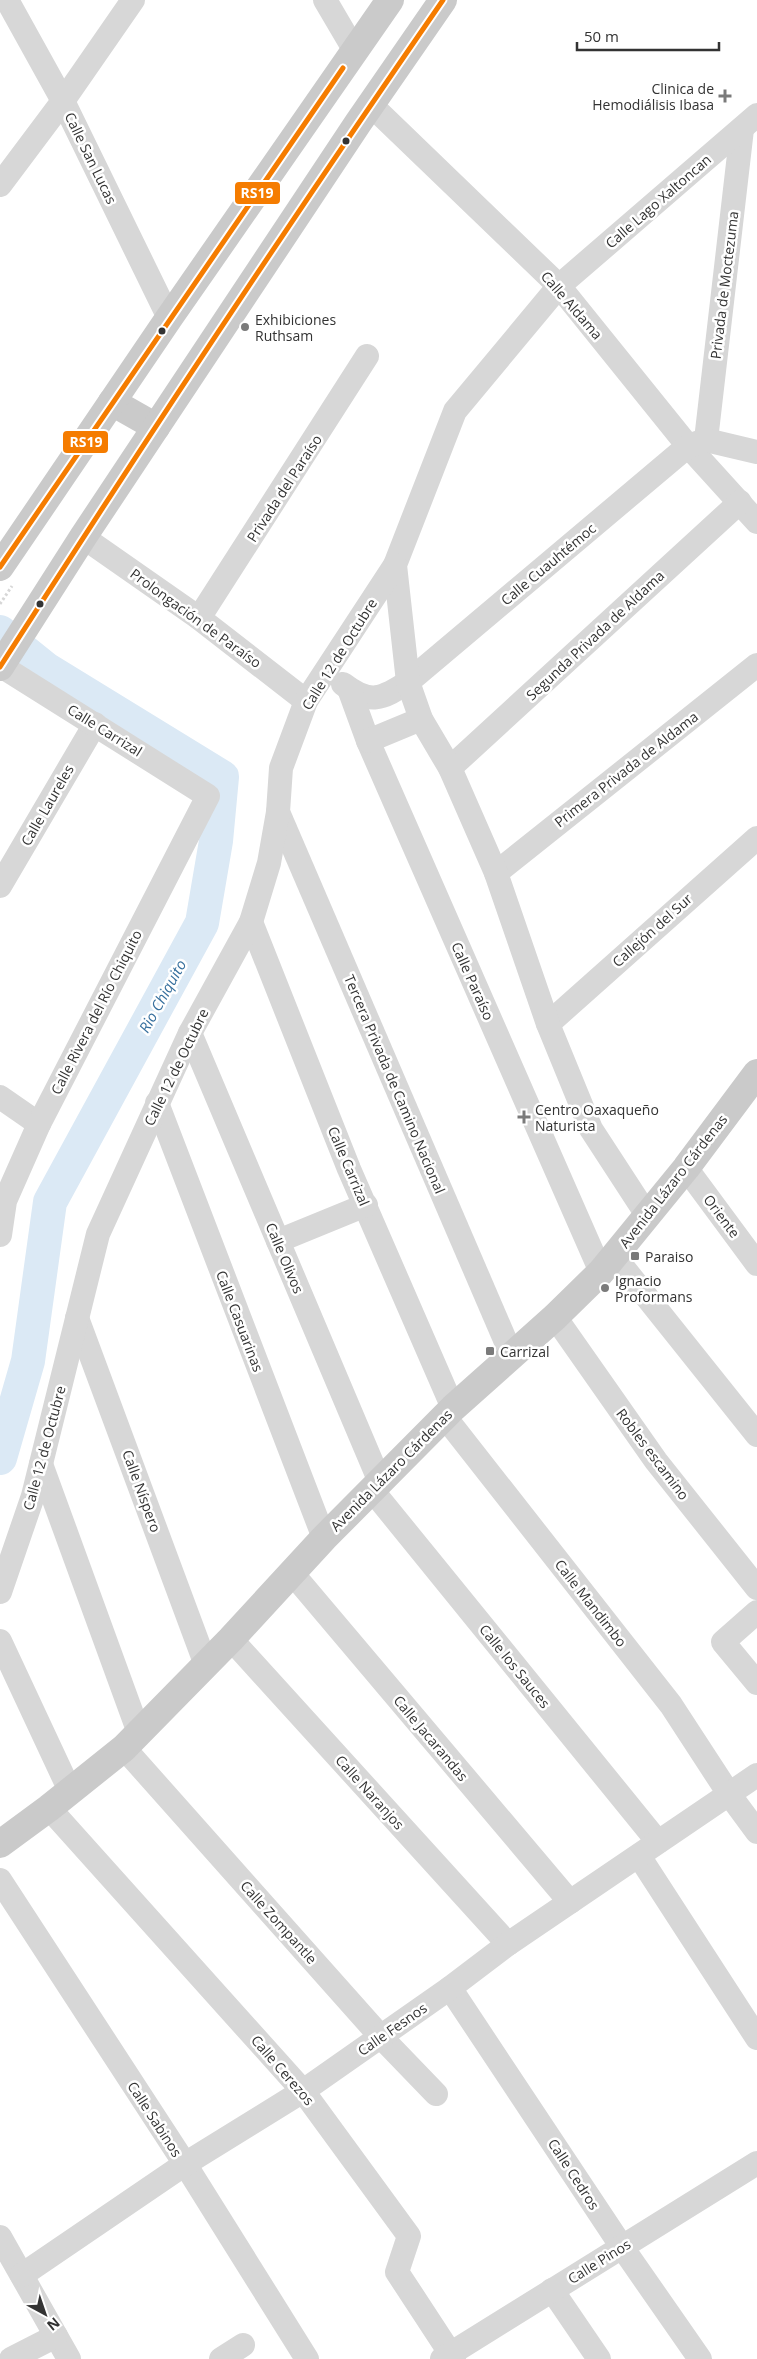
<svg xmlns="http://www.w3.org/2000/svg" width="757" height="2359" viewBox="0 0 757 2359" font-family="'Open Sans',sans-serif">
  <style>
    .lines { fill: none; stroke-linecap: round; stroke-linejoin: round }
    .river { stroke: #dbe9f5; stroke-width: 34 }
    .path { stroke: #d7d7d7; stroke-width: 3; stroke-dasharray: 2.5 2.5; stroke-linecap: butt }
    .minor { stroke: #d7d7d7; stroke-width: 24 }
    .major { stroke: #cacaca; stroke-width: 28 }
    .bus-1-casing { stroke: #fff; stroke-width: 9 }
    .bus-1 { stroke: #f57c00; stroke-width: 5 }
    .poi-dot { fill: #7a7a7a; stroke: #fff; stroke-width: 2 }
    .bus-dot { fill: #333; stroke: #fff; stroke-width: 2 }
    .labels { text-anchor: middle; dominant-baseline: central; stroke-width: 5; stroke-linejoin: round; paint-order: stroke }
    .poi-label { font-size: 14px; fill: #333; stroke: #fff; text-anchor: start }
    .street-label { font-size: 14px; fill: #333; stroke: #fff }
    .water-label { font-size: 15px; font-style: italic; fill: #37709e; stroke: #fff }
    .line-badge { stroke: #fff; stroke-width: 2 }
    .badge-label { font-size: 14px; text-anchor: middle; font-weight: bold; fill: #fff }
  </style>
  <rect width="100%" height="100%" fill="#fff"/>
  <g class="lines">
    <path class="river" d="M0 632 46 669 222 777 216 841 202 923 50 1202 28 1361 0 1458"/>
    <path class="path" d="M0 604 12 586"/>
    <g class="minor">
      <path d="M7 0 63 101 169 318"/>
      <path d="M325 0 355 51"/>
      <path d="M371 105 559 286 688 446 757 522"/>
      <path d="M0 185 63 101 133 0"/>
      <path d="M706 440 742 129"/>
      <path d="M83 537 199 618 306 701"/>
      <path d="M199 618 367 356"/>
      <path d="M343 684C370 705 382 699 408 682L688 446 706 440 757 452"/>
      <path d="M349 689 368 741 601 1272"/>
      <path d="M368 741 421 719"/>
      <path d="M450 768 740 502"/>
      <path d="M278 812 512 1356"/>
      <path d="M496 873 757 665"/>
      <path d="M0 886 95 724"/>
      <path d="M251 922 349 1169 453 1408"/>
      <path d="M548 1024 757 838"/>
      <path d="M190 1033 380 1482"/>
      <path d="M0 1097 39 1124"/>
      <path d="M157 1103 324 1538"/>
      <path d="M686 1168 757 1264"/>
      <path d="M647 1215 591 1129 548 1024 496 873 450 768 421 719 408 682 395 565 455 411 559 286 757 115"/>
      <path d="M0 1235 5 1201 39 1124 208 796 1 666"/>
      <path d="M278 1241 366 1205"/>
      <path d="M614 1256 757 1435"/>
      <path d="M555 1317 656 1461 757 1588"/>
      <path d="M77 1318 206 1665"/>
      <path d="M445 1417 671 1705 729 1794 757 1832"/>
      <path d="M41 1464 139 1733"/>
      <path d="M372 1490 658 1842"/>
      <path d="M292 1573 570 1902"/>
      <path d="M0 1592 33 1496 98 1234 190 1033 251 922 269 863 278 812 281 768 306 701 395 565"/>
      <path d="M757 1612 723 1642 757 1683"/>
      <path d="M231 1639 508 1944"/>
      <path d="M0 1641 70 1791"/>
      <path d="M124 1748 381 2037 436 2094"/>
      <path d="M49 1808 303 2091 409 2236 397 2272 454 2359"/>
      <path d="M639 1856 757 2038"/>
      <path d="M0 1880 185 2164 307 2359"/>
      <path d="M450 1988 622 2247 700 2359"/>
      <path d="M0 2237 69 2359"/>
      <path d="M22 2275 185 2164 303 2091 450 1988 508 1944 757 1775"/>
      <path d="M552 2290 599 2359"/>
      <path d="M11 2359 56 2336"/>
      <path d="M221 2359 243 2345"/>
      <path d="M442 2359 757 2163"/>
    </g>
    <g class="major">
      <path d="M112 402 156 427"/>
      <path d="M0 567 169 318 390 0"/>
      <path d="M0 667 83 537 358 123 443 0"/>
      <path d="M0 1844 49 1808 124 1748 231 1639 324 1538 453 1408 555 1317 601 1272 686 1168 757 1073"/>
    </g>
    <g class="bus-1-casing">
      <g id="bus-1">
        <path d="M0 567 343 68"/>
        <path d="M0 667C144 442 291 220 443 0"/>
      </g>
    </g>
    <use href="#bus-1" class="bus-1"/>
  </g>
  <g class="poi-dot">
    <path d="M722.5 88.5h5v5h5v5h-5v5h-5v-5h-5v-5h5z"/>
    <circle cx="245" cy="327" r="5"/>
    <path d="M521.5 1109.5h5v5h5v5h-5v5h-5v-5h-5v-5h5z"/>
    <rect x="630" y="1251" width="10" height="10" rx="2.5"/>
    <circle cx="605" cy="1288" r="5"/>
    <rect x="485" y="1346" width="10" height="10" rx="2.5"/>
  </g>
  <g class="bus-dot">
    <circle cx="346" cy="141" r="4.5"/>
    <circle cx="162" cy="331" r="4.5"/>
    <circle cx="40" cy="604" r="4.5"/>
  </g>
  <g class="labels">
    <g class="poi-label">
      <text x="714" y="88" text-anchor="end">Clinica de<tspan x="714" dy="16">Hemodiálisis Ibasa</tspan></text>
      <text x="255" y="319">Exhibiciones<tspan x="255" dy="16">Ruthsam</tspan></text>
      <text x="535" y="1109">Centro Oaxaqueño<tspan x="535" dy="16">Naturista</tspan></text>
      <text x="645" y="1256">Paraiso</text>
      <text x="615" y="1280">Ignacio<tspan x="615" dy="16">Proformans</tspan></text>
      <text x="500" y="1351">Carrizal</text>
    </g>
    <g class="street-label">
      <text transform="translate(91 158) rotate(64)">Calle San Lucas</text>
      <text transform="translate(658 201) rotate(-41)">Calle Lago Xaltoncan</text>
      <text transform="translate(724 285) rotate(-83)">Privada de Moctezuma</text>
      <text transform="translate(572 305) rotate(49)">Calle Aldama</text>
      <text transform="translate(284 488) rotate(-57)">Privada del Paraíso</text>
      <text transform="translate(548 564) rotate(-40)">Calle Cuauhtémoc</text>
      <text transform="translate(196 618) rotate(36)">Prolongación de Paraíso</text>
      <text transform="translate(595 635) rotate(-43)">Segunda Privada de Aldama</text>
      <text transform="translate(339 654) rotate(-58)">Calle 12 de Octubre</text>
      <text transform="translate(105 730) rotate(32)">Calle Carrizal</text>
      <text transform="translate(626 769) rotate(-38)">Primera Privada de Aldama</text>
      <text transform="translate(47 805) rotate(-60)">Calle Laureles</text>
      <text transform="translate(652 930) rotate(-42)">Callejón del Sur</text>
      <text transform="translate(473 981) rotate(66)">Calle Paraíso</text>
      <text transform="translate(96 1012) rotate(-63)">Calle Rivera del Río Chiquito</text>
      <text transform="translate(176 1067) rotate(-64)">Calle 12 de Octubre</text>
      <text transform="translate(395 1084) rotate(67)">Tercera Privada de Camino Nacional</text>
      <text transform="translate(349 1166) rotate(67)">Calle Carrizal</text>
      <text transform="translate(673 1181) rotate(-52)">Avenida Lázaro Cárdenas</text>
      <text transform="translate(722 1216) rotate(53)">Oriente</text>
      <text transform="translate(285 1258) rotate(67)">Calle Olivos</text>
      <text transform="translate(240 1321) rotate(69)">Calle Casuarinas</text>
      <text transform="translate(44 1448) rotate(-75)">Calle 12 de Octubre</text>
      <text transform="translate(653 1454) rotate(53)">Robles escamino</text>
      <text transform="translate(391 1470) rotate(-45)">Avenida Lázaro Cárdenas</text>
      <text transform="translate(142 1491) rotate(70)">Calle Níspero</text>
      <text transform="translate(591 1603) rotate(52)">Calle Mandimbo</text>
      <text transform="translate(515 1666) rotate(51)">Calle los Sauces</text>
      <text transform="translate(431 1738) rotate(50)">Calle Jacarandas</text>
      <text transform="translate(370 1792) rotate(48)">Calle Naranjos</text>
      <text transform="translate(279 1922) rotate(48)">Calle Zompantle</text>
      <text transform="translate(392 2029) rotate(-35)">Calle Fesnos</text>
      <text transform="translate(283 2070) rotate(49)">Calle Cerezos</text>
      <text transform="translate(155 2119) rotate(57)">Calle Sabinos</text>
      <text transform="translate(574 2174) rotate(57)">Calle Cedros</text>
      <text transform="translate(599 2261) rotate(-32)">Calle Pinos</text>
    </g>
    <g class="water-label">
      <text transform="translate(162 996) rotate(-61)">Rio Chiquito</text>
    </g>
  </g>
  <g class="line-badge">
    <rect x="234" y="181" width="47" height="24" rx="5" fill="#f57c00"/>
    <rect x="62" y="430" width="47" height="24" rx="5" fill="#f57c00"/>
  </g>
  <g class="badge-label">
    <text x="257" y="198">RS19</text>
    <text x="86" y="447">RS19</text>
  </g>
  <g transform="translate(45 2314) rotate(140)" stroke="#ffffff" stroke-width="4" paint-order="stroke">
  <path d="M0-4L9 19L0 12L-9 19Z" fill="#333333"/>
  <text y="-8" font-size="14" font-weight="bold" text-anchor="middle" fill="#333333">N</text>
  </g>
  <path d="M577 42v8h142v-8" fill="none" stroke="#333333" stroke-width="2.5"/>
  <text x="584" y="42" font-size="15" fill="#333333" stroke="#ffffff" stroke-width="4" paint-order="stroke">50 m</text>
</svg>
